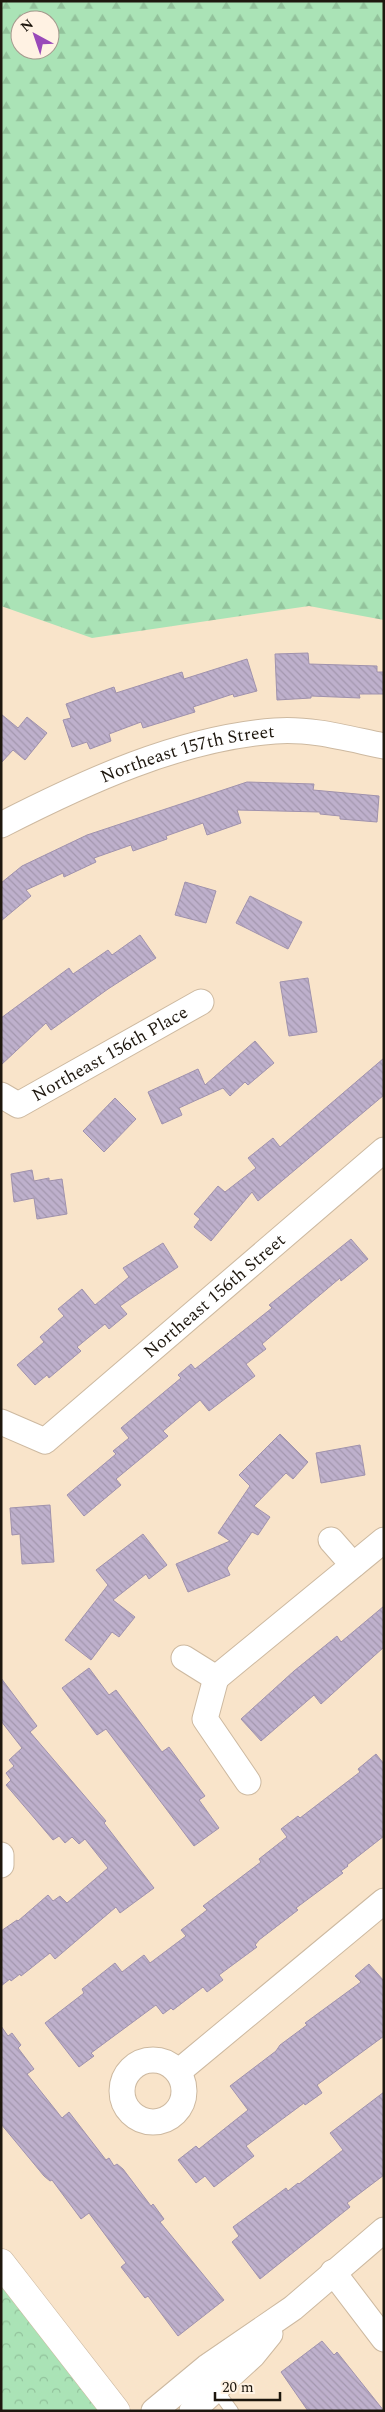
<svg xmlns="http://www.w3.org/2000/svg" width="385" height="2412" viewBox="0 0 385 2412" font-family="Spectral,serif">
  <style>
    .forest { fill: url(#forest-firs); fill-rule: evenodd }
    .park { fill: url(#park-crowns) }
    .building { fill: url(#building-back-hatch); stroke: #a092ad }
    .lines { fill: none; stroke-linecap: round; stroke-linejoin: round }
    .lane-casing { stroke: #cdb9a0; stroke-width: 14 }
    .street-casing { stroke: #cdb9a0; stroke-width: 27 }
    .secondary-casing { stroke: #cdb9a0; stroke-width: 29 }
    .lane { stroke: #fff; stroke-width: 12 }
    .street { stroke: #fff; stroke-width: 25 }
    .secondary { stroke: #fff; stroke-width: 28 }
    .labels { text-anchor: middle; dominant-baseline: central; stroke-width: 4; stroke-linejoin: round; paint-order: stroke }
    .street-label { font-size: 18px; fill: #1e170e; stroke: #fff2e3 }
  </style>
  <defs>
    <pattern id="forest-firs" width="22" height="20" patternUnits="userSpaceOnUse" patternTransform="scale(1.25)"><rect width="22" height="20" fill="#aae3b6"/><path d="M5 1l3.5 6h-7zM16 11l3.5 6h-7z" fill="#92c29b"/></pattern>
    <pattern id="park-crowns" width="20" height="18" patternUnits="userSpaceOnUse" patternTransform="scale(1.25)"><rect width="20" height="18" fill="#aae3b6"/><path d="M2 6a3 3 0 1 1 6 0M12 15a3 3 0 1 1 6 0" fill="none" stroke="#92c29b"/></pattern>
    <pattern id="building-back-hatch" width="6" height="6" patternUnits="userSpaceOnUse" patternTransform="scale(1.25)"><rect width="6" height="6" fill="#beb0cc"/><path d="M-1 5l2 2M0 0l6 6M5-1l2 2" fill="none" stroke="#a397ae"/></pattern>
  </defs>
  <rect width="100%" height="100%" fill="#f9e4ca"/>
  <path class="forest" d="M1 1H384V620L309 606 92 638 1 606ZM20 20H50V50H20Z"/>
  <path class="park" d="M1 2259 118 2411H1Z"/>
  <g class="building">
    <path d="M308 653 309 664 377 666V672H384V694H359L360 698 311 696V698L277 700 275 654Z"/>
    <path d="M247 659 257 691 234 697 233 694 193 707 195 712 143 728 141 722 109 734 111 741 90 749 87 742 72 747 63 720 71 718 66 704 114 687 116 693 182 672 184 679Z"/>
    <path d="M1 714 18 728 27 717 47 733 25 760 13 750 1 763Z"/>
    <path d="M247 782 314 784 313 790 379 796 377 822 340 819V816L320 814V812L237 810 241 823 207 835 203 823 166 836 167 839 133 851 131 845 94 858 96 862 64 877 63 873 26 890 31 896 1 921V883L22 866 87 835Z"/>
    <path d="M185 882 216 891 206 923 175 915Z"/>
    <path d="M250 896 302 922 288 949 236 923Z"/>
    <path d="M140 935 156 958 108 989 51 1030 46 1023 1 1065V1018L69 968 73 974 108 950 112 955Z"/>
    <path d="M308 978 317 1032 289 1036 280 982Z"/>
    <path d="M255 1041 274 1063 248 1085 245 1082 230 1096 223 1088 179 1108 182 1115 162 1124 148 1092 198 1069 205 1085Z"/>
    <path d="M384 1058V1095L258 1201 252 1192 211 1241 194 1227 200 1219 194 1214 218 1186 225 1192 256 1168 248 1158 273 1138 280 1147Z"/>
    <path d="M115 1098 136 1119 104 1152 83 1131Z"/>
    <path d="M32 1170 34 1181 49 1178V1181L62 1179 67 1214 37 1219 34 1198 14 1202 11 1174Z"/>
    <path d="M351 1239 368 1259 341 1281 340 1278 262 1344 266 1349 246 1364 255 1376 209 1411 200 1400 163 1431 168 1436 116 1479 121 1485 84 1516 67 1495 116 1454 113 1451 129 1438 121 1428 181 1378 178 1375 191 1364 195 1369 272 1308 269 1305Z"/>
    <path d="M163 1243 178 1267 120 1306 127 1314 109 1329 105 1324 77 1347 81 1351 49 1378 47 1375 35 1385 17 1365 44 1342 40 1337 64 1316 58 1309 82 1289 95 1305 129 1277 123 1268Z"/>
    <path d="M280 1434 308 1462 293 1479 286 1473 254 1506 270 1517 258 1535 252 1532 227 1568 230 1575 188 1592 176 1564 230 1541 218 1533 250 1486 239 1475Z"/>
    <path d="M360 1445 365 1475 321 1483 316 1453Z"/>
    <path d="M50 1505 54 1562 22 1564 20 1534 12 1535 10 1508Z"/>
    <path d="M143 1534 167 1565 149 1579 146 1574 113 1600 135 1617 119 1637 112 1632 91 1660 65 1640 108 1585 96 1570Z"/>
    <path d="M384 1606V1647L321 1704 314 1695 261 1741 241 1719 294 1671 337 1636 341 1642Z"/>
    <path d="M89 1668 109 1695 116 1690 162 1752 169 1747 205 1796 199 1800 219 1828 194 1846 106 1729 97 1735 62 1688Z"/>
    <path d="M1 1678 37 1726 30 1732 106 1821 104 1823 154 1888 120 1913 116 1907 55 1959 50 1953 21 1976 20 1974 11 1981 10 1979 1 1986V1931L17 1920 18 1921 48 1895 53 1901 60 1896 67 1903 108 1868 85 1839 79 1844 72 1837 65 1843 59 1836 53 1840 6 1785 11 1780 6 1773 14 1766 9 1760 22 1748 1 1721Z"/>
    <path d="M376 1754 384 1764V1836L347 1865 348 1866 341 1871 343 1873 296 1908 298 1910 259 1940 255 1945 257 1947 219 1975 223 1980 207 1992 203 1987 173 2010 171 2008 163 2014 156 2005 91 2053 94 2056 79 2067 45 2023 84 1993 82 1989 115 1963 122 1972 144 1955 150 1963 186 1936 181 1930 207 1910 203 1906 261 1862 259 1859 287 1837 281 1829 298 1816 300 1818 360 1772 358 1769Z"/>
    <path d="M369 1964 384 1981V2036L317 2085 322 2093 305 2105 304 2103 246 2146 254 2156 214 2187 205 2176 196 2183 178 2160 196 2146 199 2149 248 2110 230 2086 276 2051 280 2045 307 2025 305 2023 361 1982 355 1976Z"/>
    <path d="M1 2026 8 2036 12 2033 21 2045 18 2048 34 2069 27 2074 62 2118 69 2112 106 2160 109 2158 114 2166 117 2164 123 2169 151 2206 153 2204 164 2219 160 2222 224 2300 178 2336 148 2296 145 2298 121 2267 126 2263 89 2213 81 2219 52 2180 50 2181 44 2176 1 2124Z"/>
    <path d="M384 2092V2175L347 2203 350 2207 260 2279 232 2242 239 2236 233 2227 286 2188 288 2191 298 2183 299 2184 343 2150 330 2133Z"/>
    <path d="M322 2341 334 2355 337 2352 384 2411H308L281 2372Z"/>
  </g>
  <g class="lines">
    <g class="lane-casing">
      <path id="lane" d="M216 2389 232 2411"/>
    </g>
    <g class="street-casing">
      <g id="street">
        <path id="s1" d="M1 825C85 782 180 738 275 731 311 728 349 739 384 746"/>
        <path id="s2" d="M1 1095 18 1105 201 1002"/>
        <path id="s3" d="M1 1422 45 1441 384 1150"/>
        <path d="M331 1540 353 1565"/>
        <path d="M184 1658 216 1678"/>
        <path d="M216 1678 384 1540"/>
        <path d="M216 1678 205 1719 248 1782"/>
        <path d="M1 1855V1865"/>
        <circle cx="153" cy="2091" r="31"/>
        <path d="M178 2072 384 1901"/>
        <path d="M333 2272 384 2339"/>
        <path d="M154 2411 207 2367 293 2308 384 2230"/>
        <path d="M192 2411 253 2355 270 2334"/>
      </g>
    </g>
    <g class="secondary-casing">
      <path id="secondary" d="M1 2263 116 2411"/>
    </g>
    <use href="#lane" class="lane"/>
    <use href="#street" class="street"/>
    <use href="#secondary" class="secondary"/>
  </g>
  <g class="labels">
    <g class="street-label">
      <text stroke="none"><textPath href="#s1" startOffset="201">Northeast 157th Street</textPath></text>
      <text stroke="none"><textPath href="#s2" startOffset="125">Northeast 156th Place</textPath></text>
      <text stroke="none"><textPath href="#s3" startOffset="271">Northeast 156th Street</textPath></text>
    </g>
  </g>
  <rect width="385" height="2412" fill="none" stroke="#1e170e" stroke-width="5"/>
  <g transform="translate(35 35) rotate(320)"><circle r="24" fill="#fff2e3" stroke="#a59a8e"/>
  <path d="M0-4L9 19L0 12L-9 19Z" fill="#9949b9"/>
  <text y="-8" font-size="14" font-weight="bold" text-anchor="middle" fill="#1e170e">N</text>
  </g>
  <path d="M215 2392v8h65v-8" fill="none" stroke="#1e170e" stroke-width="2.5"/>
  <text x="222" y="2392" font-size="15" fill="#1e170e" stroke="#fff2e3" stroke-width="4" paint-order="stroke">20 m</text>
</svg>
